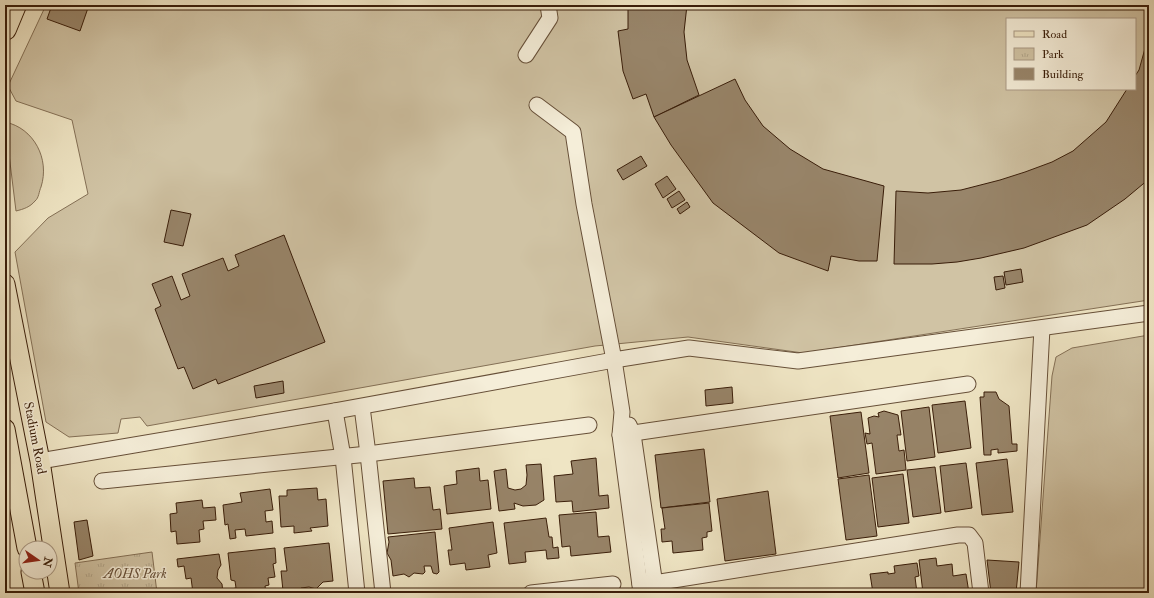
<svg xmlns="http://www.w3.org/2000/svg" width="1154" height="598" viewBox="0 0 1154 598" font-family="'IM FELL Double Pica',serif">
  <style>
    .grass { fill: #d0c3a4; stroke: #847056; fill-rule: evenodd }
    .park { fill: url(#park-tufts); stroke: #847056 }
    .building { fill: #98856a; stroke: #391d09 }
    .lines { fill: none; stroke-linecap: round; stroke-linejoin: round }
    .minor-casing { stroke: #664f38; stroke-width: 17 }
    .major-casing { stroke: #391d09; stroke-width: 21 }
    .highway-casing { stroke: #391d09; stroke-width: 24 }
    .minor { stroke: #f5eed9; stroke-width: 15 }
    .major { stroke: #efe5c4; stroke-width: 19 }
    .highway { stroke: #efe5c4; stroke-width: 22 }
    .labels { text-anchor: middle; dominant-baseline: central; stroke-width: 3; stroke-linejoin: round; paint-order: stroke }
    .street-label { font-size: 13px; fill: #391d09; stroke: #f5eed9 }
    .park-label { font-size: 13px; font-style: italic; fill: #664f38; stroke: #f5eed9 }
  </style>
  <defs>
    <pattern id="park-tufts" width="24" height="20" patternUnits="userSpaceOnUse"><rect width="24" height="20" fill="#d0c3a4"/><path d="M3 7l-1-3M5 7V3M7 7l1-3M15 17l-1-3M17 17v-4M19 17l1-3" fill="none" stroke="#b3a78c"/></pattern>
  </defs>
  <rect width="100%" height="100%" fill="#efe5c4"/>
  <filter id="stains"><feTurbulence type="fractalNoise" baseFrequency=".005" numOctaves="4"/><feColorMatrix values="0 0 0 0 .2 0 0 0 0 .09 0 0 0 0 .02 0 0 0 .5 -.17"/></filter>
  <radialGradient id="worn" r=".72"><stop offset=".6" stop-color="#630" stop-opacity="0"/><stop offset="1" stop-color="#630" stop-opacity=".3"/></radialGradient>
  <g class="grass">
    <path d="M46 5H1149V300L803 353 688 337 595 346 147 426 140 417 121 419 118 433 69 437 46 422 15 252 48 218 88 194 72 120 16 101 8 86ZM1007 19H1135V89H1007Z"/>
    <path d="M5 122C34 128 50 159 41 187 39 191 39 198 35 201 30 207 24 209 16 211Z"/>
    <path d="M1149 335V593H1036L1052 376 1056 357 1072 348Z"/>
  </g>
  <path class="park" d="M152 552 157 593H79L75 563Z"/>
  <g class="building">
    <path d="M52 5H89L80 31 47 19Z"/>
    <path d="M628 5H687L684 32 687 60 699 95 654 117 646 94 633 99 623 71 618 31 628 29Z"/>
    <path d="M1149 34V179L1125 199 1087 225 1024 248 981 258 957 262 932 264H894L896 191 928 193 961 190 1000 180 1025 172 1052 162 1073 151 1106 122 1127 89H1135V76L1139 70Z"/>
    <path d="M735 79 745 100 763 126 790 149 823 169 884 186 877 261H859L831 256 828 271 779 253 713 203 671 145 654 117Z"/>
    <path d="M641 156 647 166 623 180 617 170Z"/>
    <path d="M667 176 676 189 663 198 655 184Z"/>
    <path d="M679 191 685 200 672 208 667 199Z"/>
    <path d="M687 202 690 207 680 214 677 209Z"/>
    <path d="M171 210 191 214 183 246 164 242Z"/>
    <path d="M284 235 325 342 218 384 216 379 193 389 184 367 178 369 155 309 161 306 152 284 172 276 181 300 190 296 182 274 223 258 228 271 239 266 235 255Z"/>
    <path d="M1021 269 1023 282 1006 285 1004 272Z"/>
    <path d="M1003 276 1005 288 996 290 994 277Z"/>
    <path d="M283 381 284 393 256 398 254 386Z"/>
    <path d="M732 387 733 403 706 406 705 390Z"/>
    <path d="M984 392H996L999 399 1009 406 1012 444H1017V451L998 453V449L991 450V455H984L980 397H984Z"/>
    <path d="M965 401 971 448 938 453 932 405Z"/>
    <path d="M929 407 935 457 907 461 901 411Z"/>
    <path d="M884 411 898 415 901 435H897L899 451 904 450 906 470 876 474 872 443 867 444 865 433 870 434 868 418 874 416 879 417 878 413Z"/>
    <path d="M861 412 869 473 838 478 830 416Z"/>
    <path d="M704 449 710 502 661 508 655 455Z"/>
    <path d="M596 458 599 496 608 495 609 508 573 512 572 501 556 502 554 476 573 474 571 461Z"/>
    <path d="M1007 459 1013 512 982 515 976 463Z"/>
    <path d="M966 463 972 508 945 512 940 466Z"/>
    <path d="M541 464 544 500 536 505 523 506 514 503 515 509 499 511 494 471 506 469 508 488 515 490 521 489 526 485 527 475 526 465Z"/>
    <path d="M935 467 941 513 913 517 907 470Z"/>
    <path d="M479 468 480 481 488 480 491 509 447 514 444 486 457 484 456 471Z"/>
    <path d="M903 474 909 523 878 527 872 478Z"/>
    <path d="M869 475 877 536 846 540 838 479Z"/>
    <path d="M414 478 415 488 430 487 433 510 440 509 442 529 388 534 383 481Z"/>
    <path d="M317 488 318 500 326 499 328 526 310 528 312 531 294 533V526L281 527 279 496H287V490Z"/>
    <path d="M270 489 273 510 265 511 266 522 272 521 273 533 246 536 245 529 235 530 236 538 230 539 228 524 225 525 223 505 242 502 240 493Z"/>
    <path d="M768 491 776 554 725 561 717 499Z"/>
    <path d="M202 500 203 508 215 507 216 520 203 521 204 529 199 530 200 542 177 544 176 531 171 532 170 514 177 513 176 503Z"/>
    <path d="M709 503 712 531 707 532V537L702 538 703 550 673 553 672 541 662 542 661 529H665L662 508Z"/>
    <path d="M596 512 598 537 609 536 611 552 571 556 570 546 562 547 559 515Z"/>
    <path d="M546 518 549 537H552L553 548 558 547 559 558 547 559 546 550 525 552 526 562 509 564 504 523Z"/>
    <path d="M87 520 93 556 79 560 74 522Z"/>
    <path d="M493 522 497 553 488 555 490 567 466 570 465 563 450 565 448 550H452L449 528Z"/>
    <path d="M435 532 439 572 437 574 433 573 431 566H424L425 572 423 574 414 573 409 577 404 574 393 576 391 560 387 553 389 542 388 537Z"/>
    <path d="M329 543 333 581 323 582 316 589 309 587 301 588V593H288L287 590 283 591 281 571H287L284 548Z"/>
    <path d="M275 548 276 563 273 564 275 577 268 578 269 585 265 586 266 593H232L231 589 236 588 235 581 231 580 228 553Z"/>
    <path d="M219 554 221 565 218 570 217 578 222 584 223 593H193L191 578 186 579 184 566 178 567 177 559Z"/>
    <path d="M936 558 937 566 952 564 953 576 966 574 969 593H923L919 560Z"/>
    <path d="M987 560 1019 562 1016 593H991Z"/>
    <path d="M917 563 919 576 915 577 917 593H873L870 574 888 572V574L895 573 894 566Z"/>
    <path d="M820 590V593H798Z"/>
  </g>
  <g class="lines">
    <g class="minor-casing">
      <g id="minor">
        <path d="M526 55 550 18 548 5"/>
        <path d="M537 105 573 132 584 204 614 360 622 412 620 435 641 593"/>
        <path d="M362 407 368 454 383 593"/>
        <path d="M335 411 343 457 357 593"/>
        <path d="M629 425 633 434 656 592"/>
        <path d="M620 435 968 384"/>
        <path d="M40 461 335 411 614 360 689 348 798 361 1149 313"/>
        <path d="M102 481 368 454 589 425"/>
        <path d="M640 584 654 583 958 535H969L975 543 981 593"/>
        <path d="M531 593 613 584"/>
        <path d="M1028 593 1042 328"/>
      </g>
    </g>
    <g class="major-casing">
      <g id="major">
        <path d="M5 284 40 461 60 593"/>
        <path d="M5 429 27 548"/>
        <path d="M31 572 35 593"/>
      </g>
    </g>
    <g class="highway-casing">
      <path id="highway" d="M5 29 15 5"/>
    </g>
    <use href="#minor" class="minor"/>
    <use href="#major" class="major"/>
    <use href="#highway" class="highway"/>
  </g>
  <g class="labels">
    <g class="street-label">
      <text transform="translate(35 438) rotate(79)">Stadium Road</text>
    </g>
    <g class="park-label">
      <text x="135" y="574">AOHS Park</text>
    </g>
  </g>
  <rect width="1154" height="598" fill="none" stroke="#efe5c4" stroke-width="20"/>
  <rect x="6" y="6" width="1142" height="586" fill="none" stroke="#391d09" stroke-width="2"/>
  <rect x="10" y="10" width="1134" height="578" fill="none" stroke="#391d09"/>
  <rect x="1006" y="18" width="130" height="72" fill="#f5eed9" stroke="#aa9a86"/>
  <rect x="1014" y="31" width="20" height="6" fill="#efe5c4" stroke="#aa9a86"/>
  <text x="1042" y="38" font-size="12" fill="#391d09">Road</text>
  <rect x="1014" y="48" width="20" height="12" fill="url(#park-tufts)" stroke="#aa9a86"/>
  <text x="1042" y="58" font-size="12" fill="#391d09">Park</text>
  <rect x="1014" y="68" width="20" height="12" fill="#98856a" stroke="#aa9a86"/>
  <text x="1042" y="78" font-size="12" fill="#391d09">Building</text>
  <g transform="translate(38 560) rotate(103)"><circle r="19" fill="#f5eed9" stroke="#aa9a86"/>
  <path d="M0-3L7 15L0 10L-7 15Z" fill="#8f2418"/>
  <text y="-6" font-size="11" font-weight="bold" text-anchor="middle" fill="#391d09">N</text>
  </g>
  <rect width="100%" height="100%" filter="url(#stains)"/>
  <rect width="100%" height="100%" fill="url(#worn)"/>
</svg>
